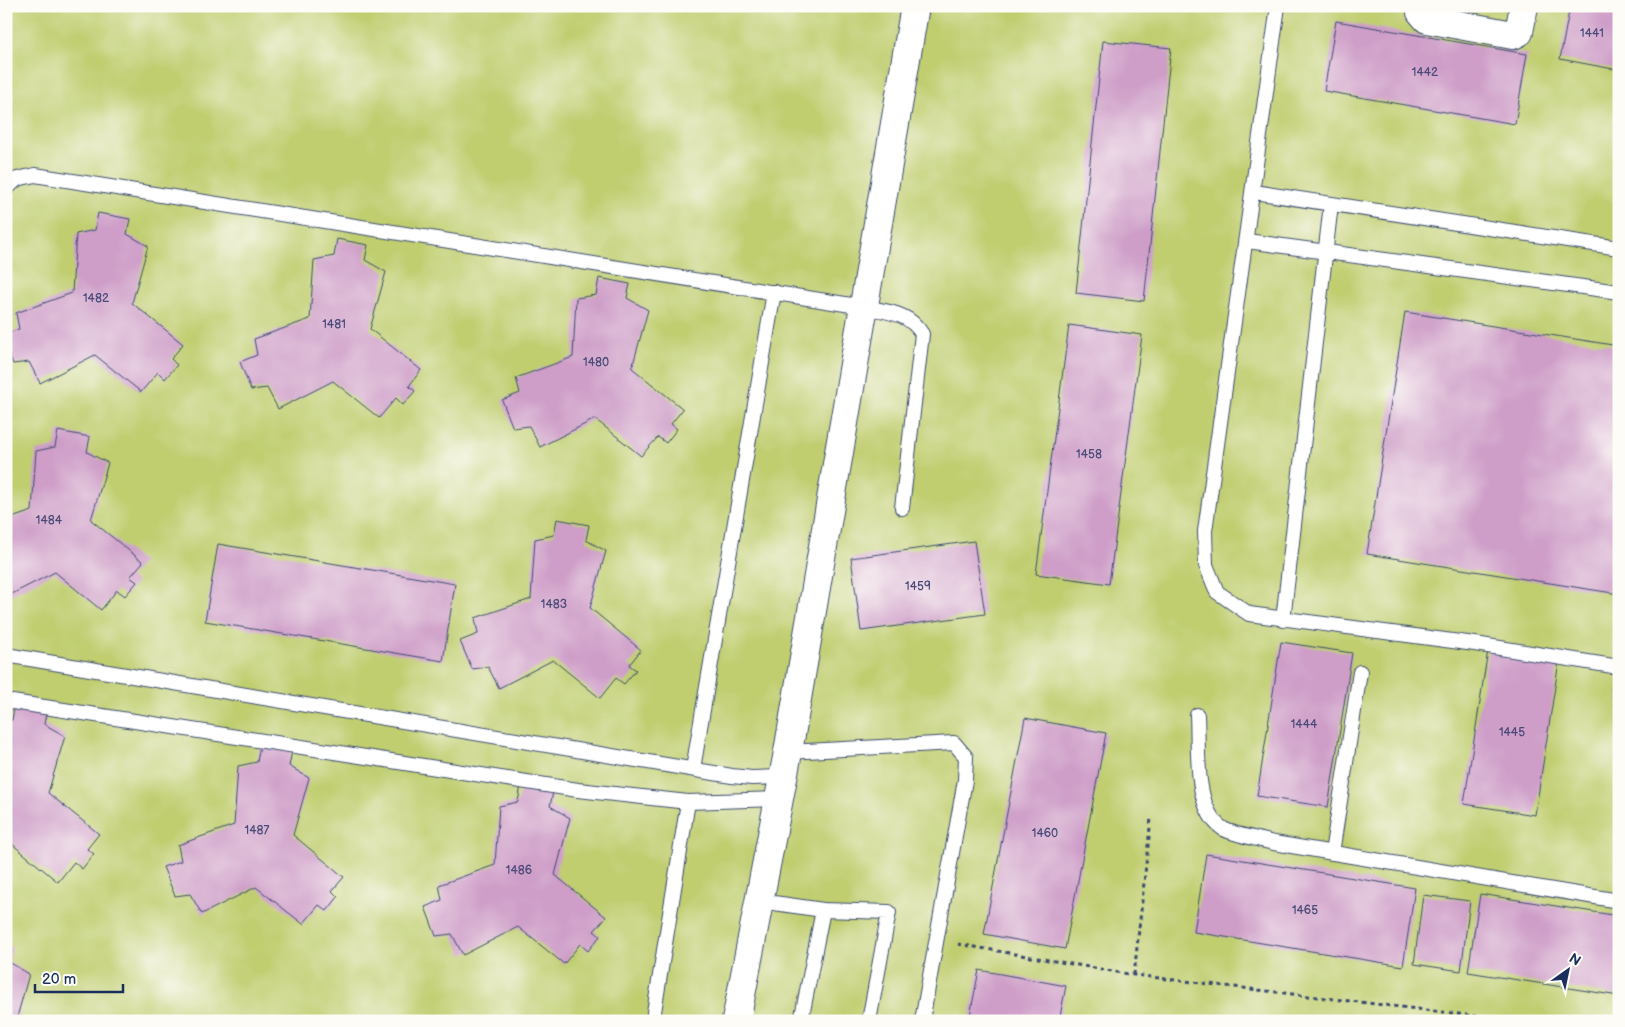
<svg xmlns="http://www.w3.org/2000/svg" width="1625" height="1027" viewBox="0 0 1625 1027" font-family="'Balsamiq Sans',sans-serif">
  <style>
    .green { fill: #c0ce70; stroke: #6e7e67 }
    .building { fill: #ce9dc8 }
    .lines { fill: none; stroke-linecap: round; stroke-linejoin: round }
    .service-casing { stroke: #3a4a6e; stroke-width: 16 }
    .minor-casing { stroke: #3a4a6e; stroke-width: 30 }
    .path { stroke: #3a4a6e; stroke-width: 3; stroke-dasharray: 4 4; stroke-linecap: butt }
    .service { stroke: #fff; stroke-width: 14 }
    .minor { stroke: #fff; stroke-width: 28 }
    .labels { text-anchor: middle; dominant-baseline: central; stroke-width: 4; stroke-linejoin: round; paint-order: stroke }
    .number-label { font-size: 12px; fill: #484a78 }
  </style>
  <rect width="100%" height="100%" fill="#fdfcf7"/>
  <filter id="ink" filterUnits="userSpaceOnUse"><feTurbulence type="fractalNoise" baseFrequency=".02" numOctaves="2"/><feDisplacementMap in="SourceGraphic" scale="10" xChannelSelector="R" yChannelSelector="G"/><feConvolveMatrix kernelMatrix="1 2 1 2 8 2 1 2 1" color-interpolation-filters="sRGB"/></filter>
  <filter id="wash" filterUnits="userSpaceOnUse"><feTurbulence type="fractalNoise" baseFrequency=".0096" numOctaves="4" result="noise"/><feDisplacementMap in="SourceGraphic" scale="20" xChannelSelector="R" yChannelSelector="G"/><feGaussianBlur stdDeviation="1.12" result="paint"/><feColorMatrix in="noise" values="0 0 0 0 0 0 0 0 0 0 0 0 0 0 0 0 0 1.4 0 .05"/><feComposite in="paint" operator="in"/></filter>
  <g filter="url(#wash)">
    <rect width="100%" height="100%" fill="#ede5c8"/>
    <rect class="green" x="6" y="6" width="1613" height="1015"/>
    <g id="blocks">
      <g class="building">
        <path d="M1570 6H1619V70L1560 59Z"/>
        <path d="M1336 21 1527 54 1515 124 1324 91Z"/>
        <path d="M1103 41 1171 48 1144 301 1076 293Z"/>
        <path d="M98 213 130 219 127 234 148 246 132 303 183 344 171 359 177 365 165 379 158 372 141 392 95 355 40 383 29 362 13 364 6 346V334L19 329 16 313 72 293 76 234 95 230Z"/>
        <path d="M337 239 368 245 365 260 386 272 370 329 421 370 409 386 415 391 403 405 396 398 379 418 333 381 278 409 267 388 251 390 240 362 257 355 254 339 310 319 314 260 334 256Z"/>
        <path d="M599 278 630 284 627 298 648 310 632 368 683 409 671 424 677 429 666 443 658 437 641 456 595 419 540 447 529 426 513 428 502 400 520 393 516 378 573 357 576 298 596 295Z"/>
        <path d="M1405 312 1619 346V594L1367 554Z"/>
        <path d="M1069 325 1142 335 1109 584 1036 574Z"/>
        <path d="M58 431 90 437 87 452 108 463 91 520 143 562 130 577 137 582 125 596 117 590 101 610 55 572 6 597V520L32 511 36 451 55 447Z"/>
        <path d="M557 519 589 525 586 540 606 551 590 608 641 650 629 665 636 670 624 684 616 678 600 698 553 660 499 688 488 667 472 669 460 641 478 634 475 618 531 599 535 539 554 535Z"/>
        <path d="M974 541 985 614 861 631 851 558Z"/>
        <path d="M218 544 455 584 443 661 205 621Z"/>
        <path d="M1281 642 1352 653 1328 807 1257 796Z"/>
        <path d="M1488 650 1559 661 1535 815 1464 804Z"/>
        <path d="M15 703 47 709 44 724 65 736 48 793 99 834 87 849 94 854 82 869 74 862 58 882 12 844 6 847V721L12 720Z"/>
        <path d="M1025 718 1106 733 1065 949 984 934Z"/>
        <path d="M260 745 292 751 289 766 309 778 293 835 344 877 332 891 338 897 327 911 319 905 303 924 256 887 202 914 190 894 175 896 163 867 181 861 178 845 234 825 238 766 257 762Z"/>
        <path d="M521 785 553 792 550 806 570 818 555 875 606 917 594 931 600 936 588 951 580 944 564 964 518 927 463 955 452 934 436 936 425 907 442 900 439 885 495 865 499 806 518 802Z"/>
        <path d="M1206 854 1415 888 1403 966 1194 932Z"/>
        <path d="M1480 894 1619 916V996L1468 972Z"/>
        <path d="M1423 895 1470 901 1461 971 1414 964Z"/>
        <path d="M6 946 12 947 9 962 29 974 16 1021H6Z"/>
        <path d="M979 970 1066 986 1059 1021H969Z"/>
      </g>
    </g>
  </g>
  <g filter="url(#ink)">
    <use href="#blocks" fill-opacity="0" stroke="#3a4a6e" stroke-width="1"/>
    <g class="lines">
      <g class="service-casing">
        <g id="service">
          <path d="M1278 6 1205 531 1206 565 1217 592 1249 614 1475 644 1619 667"/>
          <path d="M6 189 17 179 35 175 864 307C887 312 909 312 922 334L902 508"/>
          <path d="M1254 192 1619 248"/>
          <path d="M1247 241 1619 292"/>
          <path d="M1283 620 1331 204"/>
          <path d="M6 655 732 776 752 778 783 777"/>
          <path d="M6 701 578 790 688 802 779 799"/>
          <path d="M1197 715C1199 747 1193 808 1222 828 1230 834 1263 840 1274 843L1619 901"/>
          <path d="M788 752 954 743 966 757 965 780 922 1021"/>
          <path d="M693 769 774 292"/>
          <path d="M1332 853 1360 672"/>
          <path d="M760 901 823 910 889 912 869 1021"/>
          <path d="M654 1012 688 802"/>
          <path d="M801 1021 823 910"/>
        </g>
      </g>
      <g class="minor-casing">
        <g id="minor">
          <path d="M1422 6 1421 12 1427 19 1513 35 1519 32 1524 6"/>
          <path d="M736 1021 788 752 915 6"/>
        </g>
      </g>
      <g class="path">
        <path d="M958 944 1134 975 1517 1021"/>
        <path d="M1134 975 1151 818"/>
      </g>
      <use href="#service" class="service"/>
      <use href="#minor" class="minor"/>
    </g>
  </g>
  <g class="labels">
    <g class="number-label">
      <text x="1592" y="33">1441</text>
      <text x="1425" y="72">1442</text>
      <text x="96" y="298">1482</text>
      <text x="334" y="324">1481</text>
      <text x="596" y="362">1480</text>
      <text x="1089" y="454">1458</text>
      <text x="49" y="520">1484</text>
      <text x="918" y="586">1459</text>
      <text x="554" y="604">1483</text>
      <text x="1304" y="724">1444</text>
      <text x="1512" y="732">1445</text>
      <text x="257" y="830">1487</text>
      <text x="1045" y="833">1460</text>
      <text x="519" y="870">1486</text>
      <text x="1305" y="910">1465</text>
    </g>
  </g>
  <rect width="1625" height="1027" fill="none" stroke="#fdfcf7" stroke-width="25"/>
  <g transform="translate(1568 970) rotate(33)" stroke="#fdfcf7" stroke-width="4" paint-order="stroke">
  <path d="M0-4L9 19L0 12L-9 19Z" fill="#1b2f5e"/>
  <text y="-8" font-size="14" font-weight="bold" text-anchor="middle" fill="#1b2f5e">N</text>
  </g>
  <path d="M35 984v8h88v-8" fill="none" stroke="#1b2f5e" stroke-width="2.5"/>
  <text x="42" y="984" font-size="15" fill="#1b2f5e" stroke="#fdfcf7" stroke-width="4" paint-order="stroke">20 m</text>
</svg>
